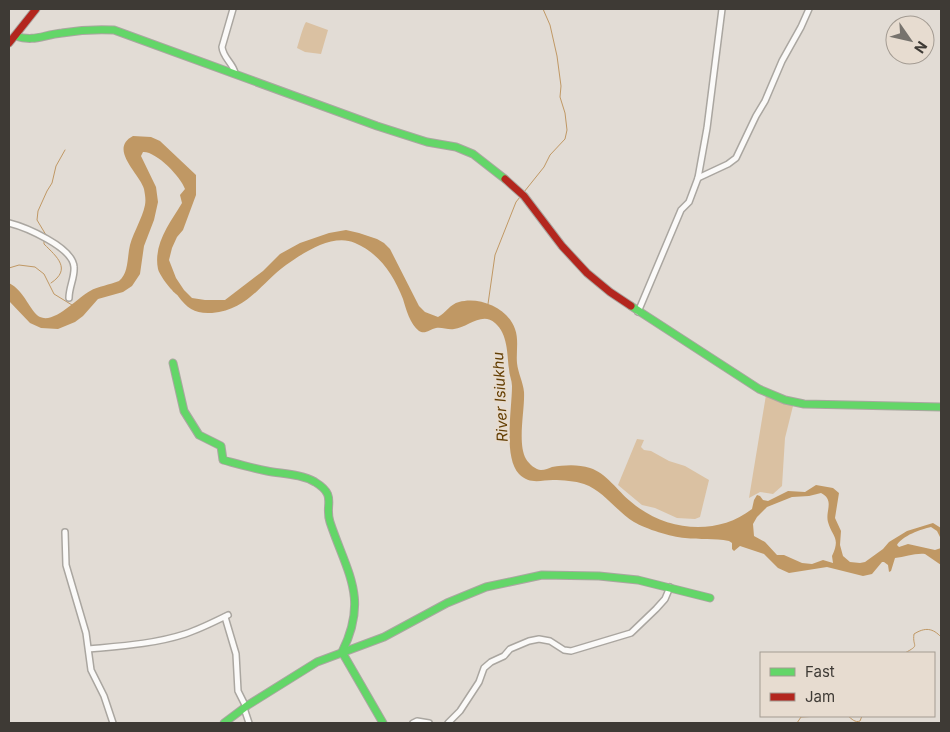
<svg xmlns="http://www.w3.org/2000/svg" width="950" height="732" viewBox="0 0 950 732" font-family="Inter,sans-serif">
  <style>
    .green { fill: #dac1a2 }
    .water { fill: #c09864; fill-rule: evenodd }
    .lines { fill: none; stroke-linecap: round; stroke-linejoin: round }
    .stream { stroke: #c09864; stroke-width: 1 }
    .street-casing { stroke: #aaa6a0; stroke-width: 8 }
    .fast-casing { stroke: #aaa6a0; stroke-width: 9 }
    .jam-casing { stroke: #aaa6a0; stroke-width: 9 }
    .street { stroke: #fbfaf9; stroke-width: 5 }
    .fast { stroke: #63d668; stroke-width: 7 }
    .jam { stroke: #b3261e; stroke-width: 7 }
    .labels { text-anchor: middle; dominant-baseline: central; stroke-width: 4.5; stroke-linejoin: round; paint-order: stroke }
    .water-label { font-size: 15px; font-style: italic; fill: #643f04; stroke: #e7dcd0 }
  </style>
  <rect width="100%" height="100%" fill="#e2dcd5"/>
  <g class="green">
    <path d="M306 22 328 30 321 54 305 52 297 48C299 42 303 26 306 22Z"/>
    <path d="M766 395 793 406 785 438 782 486 773 494 760 492 749 498Z"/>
    <path d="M637 439 644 440 641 447 644 450 651 451 669 461 685 466 709 480 700 517 695 519 677 518 655 508 642 505 618 485Z"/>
  </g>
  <path class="water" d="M133 136 151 137 160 141 196 175V195L183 230 177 237 172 248 169 260 176 278 184 290 192 298 205 300H225L263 271 280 254 300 243 329 233 346 230 359 233 377 239 384 243 390 249 419 306 425 312 438 317C446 313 450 304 459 302 479 296 508 308 515 329 519 340 516 352 517 363 518 373 523 382 524 392 525 410 517 443 526 459 529 464 536 470 541 470 545 470 549 468 552 467 564 465 578 464 590 468 606 473 618 491 630 501 664 531 716 537 752 509L754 500 757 495 760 496 763 500 768 501 788 491 805 492 816 485 833 488 839 493 835 518 841 531 840 545 843 556 850 562 860 563 865 562 883 549 889 542 907 531 933 523 941 528V539L937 531 931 527C921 529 902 536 897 545L899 547 908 544 935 550 941 548V565L925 554C915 553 905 557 895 558L891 571 889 572 888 565 884 562H882L872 574 863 576 827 567 789 573 778 568 764 554 740 546 734 551 732 549V543L729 541C714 538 700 540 685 538 671 537 646 529 634 522 616 511 604 491 584 484 575 481 563 480 553 480 541 480 530 485 519 474 503 457 512 409 512 386 512 380 509 375 509 369 507 354 508 334 495 323 482 311 467 328 454 329 448 330 442 327 436 328 430 329 425 335 419 331 410 324 406 309 403 299 393 274 380 254 355 243 333 233 303 253 286 265 260 284 248 310 212 313 195 314 188 309 178 296 178 295 173 292 172 290 168 286 159 274 158 269 153 244 170 223 182 203L180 195 185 189C181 177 156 151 143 152L141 156 156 187 158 202 154 220 144 246 140 274 132 286 123 292 98 299 83 316 75 322 58 329 41 328 30 323 9 301V283C25 291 30 312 40 317 55 324 78 297 90 291 98 286 110 285 119 281 129 273 127 257 130 245 134 231 142 219 145 205 146 199 145 195 144 189 140 174 108 149 133 136ZM821 493C835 500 825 511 828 522 832 537 841 537 832 556L833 563 823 560 812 564 802 563 784 555H777L765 542 754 536 753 524 757 517 767 507 792 497 809 496Z"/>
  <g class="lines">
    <g class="stream">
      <path d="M524 192 544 167 550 155 565 139 567 130 565 113 560 97 561 86 557 56 550 25 543 9"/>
      <path d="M46 235 37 220 38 211 47 191 52 183 56 166 65 150"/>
      <path d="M44 241V244C57 257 72 269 51 283"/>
      <path d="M9 268 19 265 35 267 44 274 54 294 72 305"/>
      <path d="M488 304 495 255 516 202 520 197"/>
      <path d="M905 653C921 644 912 648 914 634 925 627 933 628 941 637"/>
      <path d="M848 716C852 719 855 723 860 721L862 716"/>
      <path d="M797 723 801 717 819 716"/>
    </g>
    <g class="street-casing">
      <g id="street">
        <path d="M233 9 222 47C223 58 233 63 235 73"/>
        <path d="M698 178 728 164 736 158 756 116 765 101 782 61 801 27 809 9"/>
        <path d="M9 223C25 227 73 247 74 267 75 277 69 287 69 298"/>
        <path d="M638 312 681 210 689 202 698 178 707 128 722 9"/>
        <path d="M65 532 66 565 86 633 91 670 104 696 113 723"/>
        <path d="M225 617 236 654 238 691 246 707"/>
        <path d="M89 649C121 646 154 644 185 634 200 629 214 622 228 615"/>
        <path d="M244 708 249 723"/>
        <path d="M413 723 417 721 429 723"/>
        <path d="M448 723 460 711 479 682 484 668 491 662 504 656 510 649 529 641 539 639 550 641 564 650 571 651 631 633 656 609 665 599 670 587"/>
      </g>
    </g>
    <g class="fast-casing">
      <g id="fast">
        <path d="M15 36C35 42 42 35 62 33 80 30 96 29 114 30L377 126 427 142 456 147 473 154 505 179"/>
        <path d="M631 306 759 389 785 400 804 404 941 407"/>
        <path d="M173 363 184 411 199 435 221 446 223 460C238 464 252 468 267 471 283 474 301 474 315 482 338 496 324 504 330 522 347 573 369 598 342 652L383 723"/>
        <path d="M224 723 248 705 317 662 384 637 447 603 486 587 542 575 599 576 638 580 710 598"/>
      </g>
    </g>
    <g class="jam-casing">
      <g id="jam">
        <path d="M9 43 36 9"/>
        <path d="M505 179 524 196 562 246 587 273 610 292 631 306"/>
      </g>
    </g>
    <use href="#street" class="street"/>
    <use href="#fast" class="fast"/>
    <use href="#jam" class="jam"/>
  </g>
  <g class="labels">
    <g class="water-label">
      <text transform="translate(500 397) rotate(-93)">River Isiukhu</text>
    </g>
  </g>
  <rect width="950" height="732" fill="none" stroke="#3e3a35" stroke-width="20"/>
  <rect x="760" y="652" width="175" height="65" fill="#e7dcd0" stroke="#a39b92"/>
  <rect x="770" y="668" width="25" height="8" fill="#63d668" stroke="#a39b92"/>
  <text x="805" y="677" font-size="15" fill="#3e3a35">Fast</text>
  <rect x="770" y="693" width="25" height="8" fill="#b3261e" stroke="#a39b92"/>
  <text x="805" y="702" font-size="15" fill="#3e3a35">Jam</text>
  <g transform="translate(910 40) rotate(124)"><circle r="24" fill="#e7dcd0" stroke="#a39b92"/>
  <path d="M0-4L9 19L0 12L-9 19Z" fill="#77736d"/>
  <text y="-8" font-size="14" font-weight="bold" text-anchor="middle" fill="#3e3a35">N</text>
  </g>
</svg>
